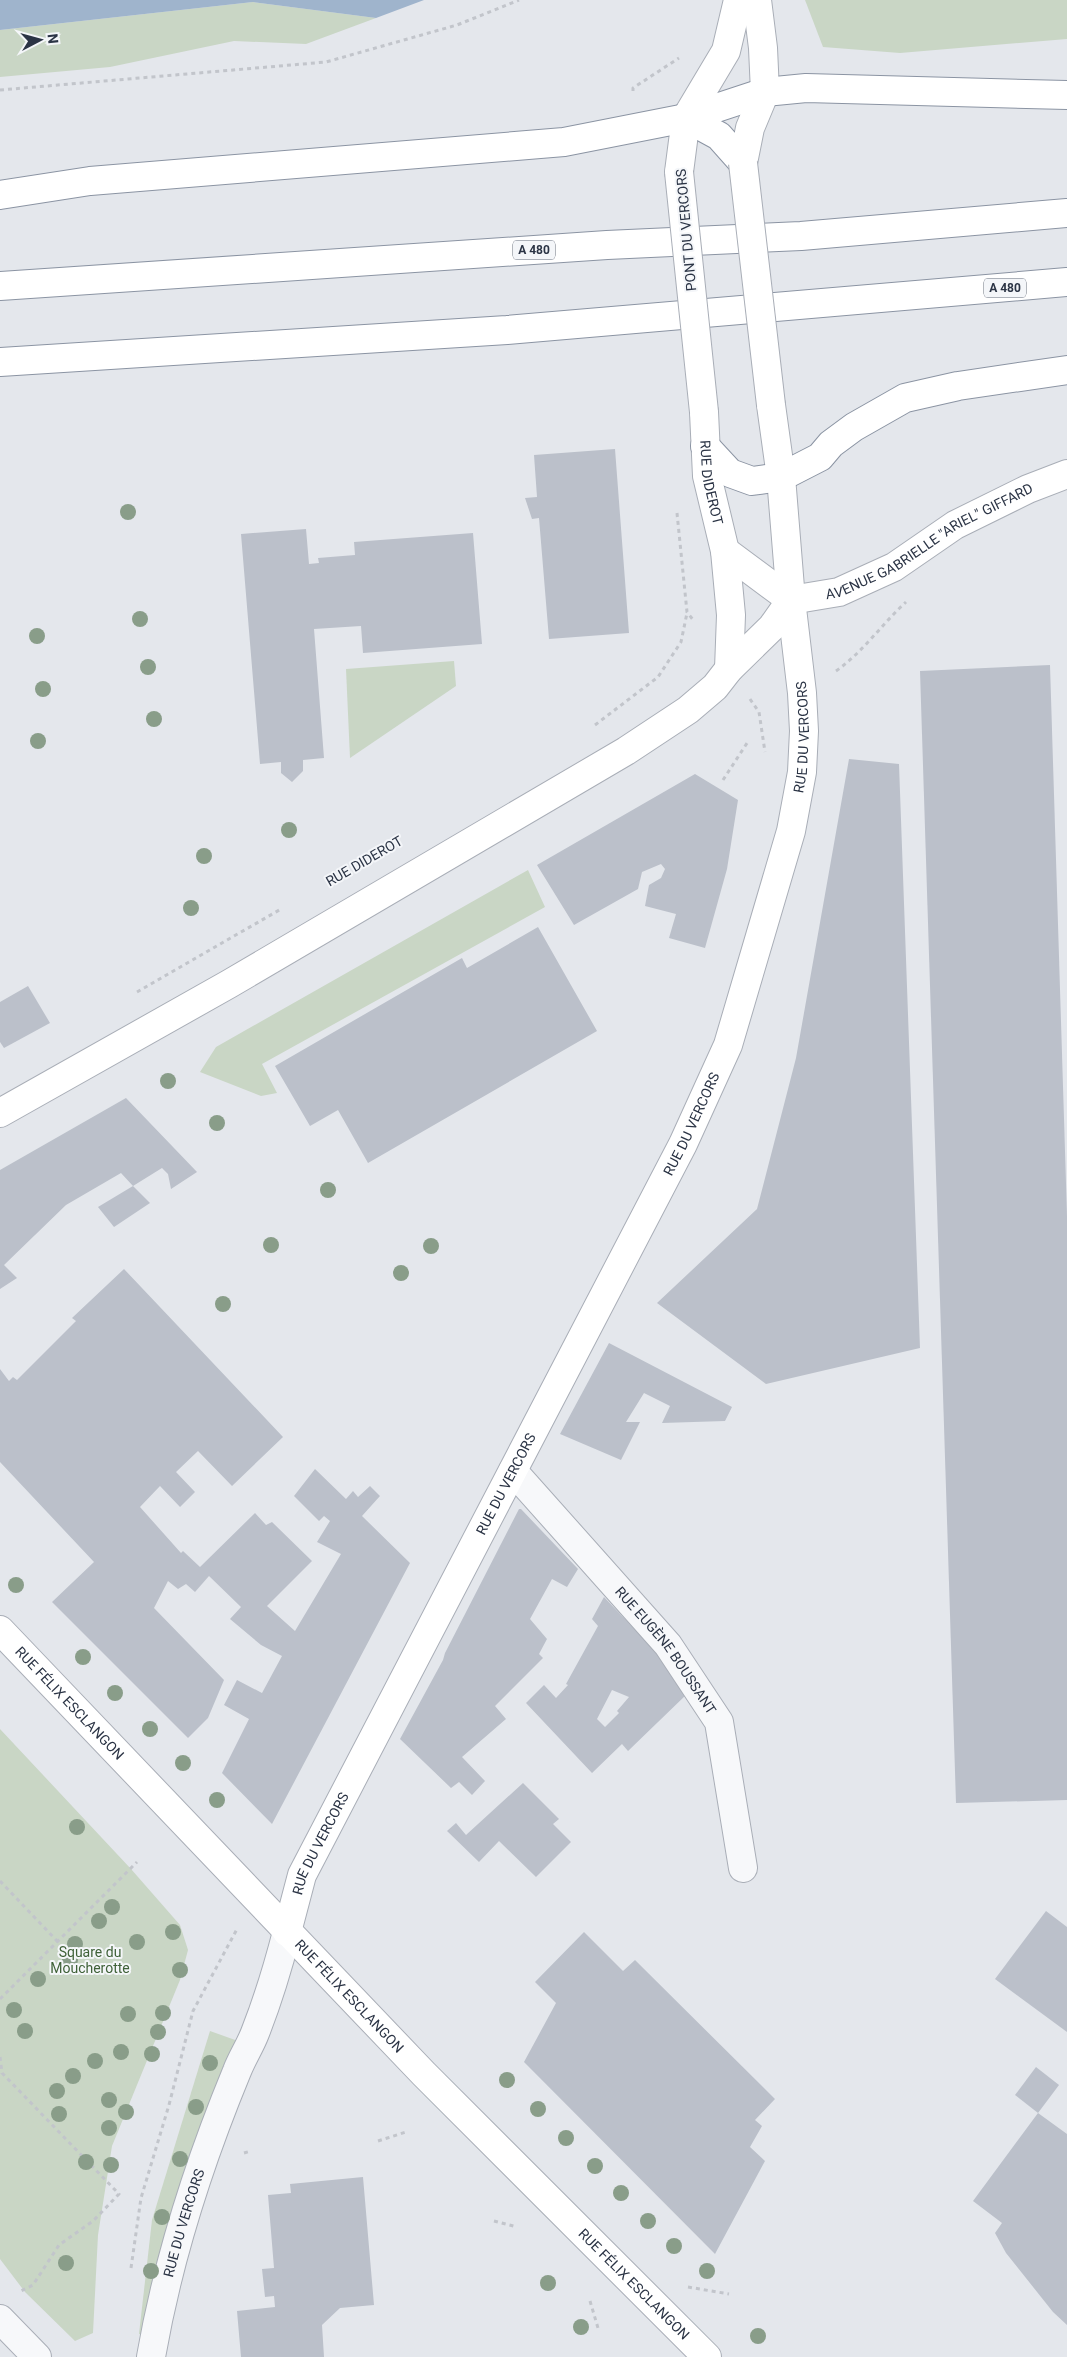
<svg xmlns="http://www.w3.org/2000/svg" width="1067" height="2357" viewBox="0 0 1067 2357" font-family="Roboto,sans-serif">
  <style>
    .green { fill: #c9d6c5 }
    .water { fill: #9fb4cc }
    .building { fill: #bbc0ca; fill-rule: evenodd }
    .lines { fill: none; stroke-linecap: round; stroke-linejoin: round }
    .street-casing { stroke: #a9aeb7; stroke-width: 30 }
    .secondary-casing { stroke: #a9aeb7; stroke-width: 30 }
    .highway-casing { stroke: #8b94a3; stroke-width: 30 }
    .path { stroke: #c2c5cb; stroke-width: 3; stroke-dasharray: 4 4; stroke-linecap: butt }
    .street { stroke: #f7f8fa; stroke-width: 28 }
    .secondary { stroke: #fff; stroke-width: 28 }
    .highway { stroke: #fff; stroke-width: 28 }
    .secondary-bridge-casing { stroke: #a9aeb7; stroke-width: 30; stroke-linecap: butt }
    .secondary-bridge { stroke: #fff; stroke-width: 28 }
    .tree { fill: #899d89 }
    .labels { text-anchor: middle; dominant-baseline: central; stroke-width: 4; stroke-linejoin: round; paint-order: stroke }
    .shield { fill: #f4f6f9; stroke: #676e7b; stroke-width: 1 }
    .shield-label { font-size: 12px; font-weight: bold; fill: #2b3445 }
    .street-label { font-size: 14px; fill: #2b3445; stroke: #f4f6f9 }
    .park-label { font-size: 14px; fill: #3f6138; stroke: #f4f6f9 }
  </style>
  <rect width="100%" height="100%" fill="#e4e7ec"/>
  <g class="green">
    <path d="M805 0H1067V39L900 53 823 47Z"/>
    <path d="M253 2 376 18 306 44 234 41 110 67 0 77V30Z"/>
    <path d="M454 661 456 686 350 758 346 669Z"/>
    <path d="M528 870 545 907 262 1064 277 1093 261 1096 200 1072 216 1047Z"/>
    <path d="M0 1729 131 1869 180 1925 188 1950 180 1980 112 2146 98 2235 93 2333 75 2341 25 2292 0 2259Z"/>
    <path d="M210 2031 238 2041 147 2336 139 2334 152 2220Z"/>
  </g>
  <path class="water" d="M0 0H424L376 18 253 2 0 30Z"/>
  <g class="building">
    <path d="M615 449 629 633 549 639 539 518 532 519 525 498 537 497 534 455Z"/>
    <path d="M306 529 309 564 319 563 318 558 355 555 354 542 473 533 482 644 363 653 361 626 314 629 324 758 303 760V771L292 782 281 773V762L260 764 241 534Z"/>
    <path d="M1050 665 1067 1216V1800L956 1803 920 671Z"/>
    <path d="M849 759 899 764 920 1348 766 1384 657 1303 757 1209 796 1058Z"/>
    <path d="M695 774 738 800 727 869 705 948 669 938 676 914 645 906 649 885 661 878 665 869 661 864 642 872 638 889 574 925 537 865Z"/>
    <path d="M538 927 597 1031 368 1163 338 1110 310 1126 275 1066 462 958 467 968Z"/>
    <path d="M28 986 50 1023 4 1048 0 1042V1002Z"/>
    <path d="M126 1098 197 1172 171 1189 168 1174 162 1168 133 1186 121 1173 66 1205 4 1265 17 1278 0 1289V1170Z"/>
    <path d="M133 1186 150 1203 114 1227 98 1207Z"/>
    <path d="M124 1269 283 1437 232 1486 198 1451 176 1472 195 1492 180 1507 160 1486 140 1507 181 1553 183 1551 200 1567 255 1513 266 1525 272 1522 312 1561 267 1606 295 1631 341 1554 317 1542 330 1521 324 1516 319 1521 294 1496 315 1469 346 1499 353 1491 358 1497 370 1486 380 1496 362 1516 410 1563 272 1824 222 1773 249 1719 224 1705 237 1680 262 1693 282 1656 261 1645 230 1619 241 1607 209 1576 195 1592 186 1584 178 1589 168 1581 154 1608 224 1680 208 1718 188 1738 52 1602 94 1562 0 1462V1369L9 1381 13 1377 17 1380 76 1321 72 1318Z"/>
    <path d="M609 1343 732 1407 725 1421 662 1423 670 1406 644 1393 626 1422H640L621 1460 560 1434Z"/>
    <path d="M519 1509H521L578 1569 567 1587 552 1579 530 1619 547 1639 539 1654 543 1658 495 1706 506 1719 462 1757 485 1781 472 1795 459 1782 451 1788 400 1739 443 1660 445 1653Z"/>
    <path d="M604 1597 655 1651 687 1694 628 1751 622 1744 592 1773 526 1703 544 1685 556 1698 568 1685 566 1684 598 1626 592 1619ZM612 1690 629 1697 617 1711 619 1713 605 1727 597 1719Z"/>
    <path d="M523 1783 559 1819 553 1824 571 1842 536 1877 499 1841 479 1862 447 1831 456 1823 466 1835Z"/>
    <path d="M1046 1911 1067 1927V2032L995 1979Z"/>
    <path d="M584 1932 623 1971 635 1960 775 2099 755 2120 762 2126 750 2147 765 2161 715 2254 524 2062 556 2003 535 1982Z"/>
    <path d="M1036 2067 1059 2085 1038 2113 1015 2095Z"/>
    <path d="M1038 2113 1067 2134V2325L1053 2312 1006 2253 995 2233 1002 2223 973 2201Z"/>
    <path d="M363 2177 374 2305 340 2308 322 2325 324 2357H241L237 2311 275 2307 274 2296 265 2297 262 2269 274 2268 268 2195 291 2193 290 2184Z"/>
  </g>
  <g class="lines">
    <g class="street-casing">
      <g id="street">
        <path id="s1" d="M513 1471 668 1645 719 1722 743 1868"/>
        <path d="M0 2319 37 2357"/>
        <path id="s2" d="M151 2357C168 2259 199 2163 237 2071 242 2058 250 2046 255 2033 268 2000 278 1967 287 1932"/>
      </g>
    </g>
    <g class="secondary-casing">
      <g id="secondary">
        <path d="M743 163 750 128 765 92 763 48 757 0"/>
        <path d="M679 172 686 118 726 51 738 0"/>
        <path id="s3" d="M704 412 707 476 725 551 731 615 729 669"/>
        <path d="M725 551 791 600"/>
        <path id="s4" d="M791 600 839 592 894 567 955 525 1028 489 1067 474"/>
        <path d="M0 1113 229 984 626 751 688 710 715 687 729 669 772 627 791 600"/>
        <path id="s5" d="M0 1630 424 2074 707 2357"/>
        <path id="s6" d="M287 1932 302 1875 683 1144 728 1045 791 831 802 772 804 731 802 693 791 600 781 477 771 405"/>
      </g>
    </g>
    <g class="highway-casing">
      <g id="highway">
        <path d="M686 118 719 136 743 163"/>
        <path d="M0 195 90 181 564 142 686 118 765 92 806 88 1067 95"/>
        <path d="M0 286 607 245 801 236 1067 213"/>
        <path d="M0 362 507 330 1067 282"/>
        <path d="M705 446 730 473 752 481 781 477 820 457 831 444 854 427 905 398 958 386 1067 370"/>
      </g>
    </g>
    <g class="path">
      <path d="M0 90 326 62 457 25 519 0"/>
      <path d="M633 91V88L679 58"/>
      <path d="M677 513 687 612 694 621"/>
      <path d="M836 671C863 652 882 624 906 602"/>
      <path d="M750 699 759 712 765 752"/>
      <path d="M595 725 658 677 681 642 687 613"/>
      <path d="M723 780 749 740"/>
      <path d="M137 992 281 909"/>
      <path d="M0 1881 58 1942"/>
      <path d="M0 1999 137 1862"/>
      <path d="M0 2057 2 2073 119 2194 93 2221 59 2245 33 2285 21 2291"/>
      <path d="M378 2141 406 2132"/>
      <path d="M244 2153 251 2151"/>
      <path d="M494 2221 517 2227"/>
      <path d="M131 2268 141 2198 169 2105 193 2011 237 1929"/>
      <path d="M688 2287 729 2294"/>
      <path d="M590 2301 598 2328"/>
    </g>
    <use href="#street" class="street"/>
    <use href="#secondary" class="secondary"/>
    <use href="#highway" class="highway"/>
    <g class="secondary-bridge-casing">
      <g id="secondary-bridge">
        <path d="M743 163 771 405"/>
        <path d="M679 172 704 412"/>
      </g>
    </g>
    <use href="#secondary-bridge" class="secondary-bridge"/>
  </g>
  <g class="tree">
    <circle cx="128" cy="512" r="8"/>
    <circle cx="140" cy="619" r="8"/>
    <circle cx="37" cy="636" r="8"/>
    <circle cx="148" cy="667" r="8"/>
    <circle cx="43" cy="689" r="8"/>
    <circle cx="154" cy="719" r="8"/>
    <circle cx="38" cy="741" r="8"/>
    <circle cx="289" cy="830" r="8"/>
    <circle cx="204" cy="856" r="8"/>
    <circle cx="191" cy="908" r="8"/>
    <circle cx="168" cy="1081" r="8"/>
    <circle cx="217" cy="1123" r="8"/>
    <circle cx="328" cy="1190" r="8"/>
    <circle cx="271" cy="1245" r="8"/>
    <circle cx="431" cy="1246" r="8"/>
    <circle cx="401" cy="1273" r="8"/>
    <circle cx="223" cy="1304" r="8"/>
    <circle cx="16" cy="1585" r="8"/>
    <circle cx="83" cy="1657" r="8"/>
    <circle cx="115" cy="1693" r="8"/>
    <circle cx="150" cy="1729" r="8"/>
    <circle cx="183" cy="1763" r="8"/>
    <circle cx="217" cy="1800" r="8"/>
    <circle cx="77" cy="1827" r="8"/>
    <circle cx="112" cy="1907" r="8"/>
    <circle cx="99" cy="1921" r="8"/>
    <circle cx="173" cy="1932" r="8"/>
    <circle cx="137" cy="1942" r="8"/>
    <circle cx="75" cy="1944" r="8"/>
    <circle cx="70" cy="1960" r="8"/>
    <circle cx="180" cy="1970" r="8"/>
    <circle cx="38" cy="1979" r="8"/>
    <circle cx="14" cy="2010" r="8"/>
    <circle cx="163" cy="2013" r="8"/>
    <circle cx="128" cy="2014" r="8"/>
    <circle cx="25" cy="2031" r="8"/>
    <circle cx="158" cy="2032" r="8"/>
    <circle cx="121" cy="2052" r="8"/>
    <circle cx="152" cy="2054" r="8"/>
    <circle cx="95" cy="2061" r="8"/>
    <circle cx="210" cy="2063" r="8"/>
    <circle cx="73" cy="2076" r="8"/>
    <circle cx="507" cy="2080" r="8"/>
    <circle cx="57" cy="2091" r="8"/>
    <circle cx="109" cy="2100" r="8"/>
    <circle cx="196" cy="2107" r="8"/>
    <circle cx="538" cy="2109" r="8"/>
    <circle cx="126" cy="2112" r="8"/>
    <circle cx="59" cy="2114" r="8"/>
    <circle cx="109" cy="2128" r="8"/>
    <circle cx="566" cy="2138" r="8"/>
    <circle cx="180" cy="2159" r="8"/>
    <circle cx="86" cy="2162" r="8"/>
    <circle cx="111" cy="2165" r="8"/>
    <circle cx="595" cy="2166" r="8"/>
    <circle cx="621" cy="2193" r="8"/>
    <circle cx="162" cy="2217" r="8"/>
    <circle cx="648" cy="2221" r="8"/>
    <circle cx="674" cy="2246" r="8"/>
    <circle cx="66" cy="2263" r="8"/>
    <circle cx="151" cy="2271" r="8"/>
    <circle cx="707" cy="2271" r="8"/>
    <circle cx="548" cy="2283" r="8"/>
    <circle cx="581" cy="2327" r="8"/>
    <circle cx="758" cy="2336" r="8"/>
  </g>
  <g class="labels">
    <g class="shield">
      <rect x="513" y="240.5" width="42" height="19" rx="4"/>
      <rect x="984" y="278.5" width="42" height="19" rx="4"/>
    </g>
    <g class="shield-label">
      <text x="534" y="250">A 480</text>
      <text x="1005" y="288">A 480</text>
    </g>
    <g class="street-label">
      <text transform="translate(686 230) rotate(-95)">PONT DU VERCORS</text>
      <text stroke="none"><textPath href="#s3" startOffset="71">RUE DIDEROT</textPath></text>
      <text stroke="none"><textPath href="#s4" startOffset="152">AVENUE GABRIELLE "ARIEL" GIFFARD</textPath></text>
      <text stroke="none"><textPath href="#s6" startOffset="1310">RUE DU VERCORS</textPath></text>
      <text transform="translate(364 861) rotate(-30)">RUE DIDEROT</text>
      <text stroke="none"><textPath href="#s6" startOffset="905">RUE DU VERCORS</textPath></text>
      <text stroke="none"><textPath href="#s6" startOffset="500">RUE DU VERCORS</textPath></text>
      <text stroke="none"><textPath href="#s1" startOffset="236">RUE EUGÈNE BOUSSANT</textPath></text>
      <text stroke="none"><textPath href="#s5" startOffset="101">RUE FÉLIX ESCLANGON</textPath></text>
      <text stroke="none"><textPath href="#s6" startOffset="95">RUE DU VERCORS</textPath></text>
      <text stroke="none"><textPath href="#s5" startOffset="506">RUE FÉLIX ESCLANGON</textPath></text>
      <text stroke="none"><textPath href="#s2" startOffset="138">RUE DU VERCORS</textPath></text>
      <text stroke="none"><textPath href="#s5" startOffset="911">RUE FÉLIX ESCLANGON</textPath></text>
    </g>
    <g class="park-label">
      <text x="90" y="1952">Square du<tspan x="90" dy="16">Moucherotte</tspan></text>
    </g>
  </g>
  <g transform="translate(40 40) rotate(84)" stroke="#f4f6f9" stroke-width="4" paint-order="stroke">
  <path d="M0-4L9 19L0 12L-9 19Z" fill="#2b3445"/>
  <text y="-8" font-size="14" font-weight="bold" text-anchor="middle" fill="#2b3445">N</text>
  </g>
</svg>
